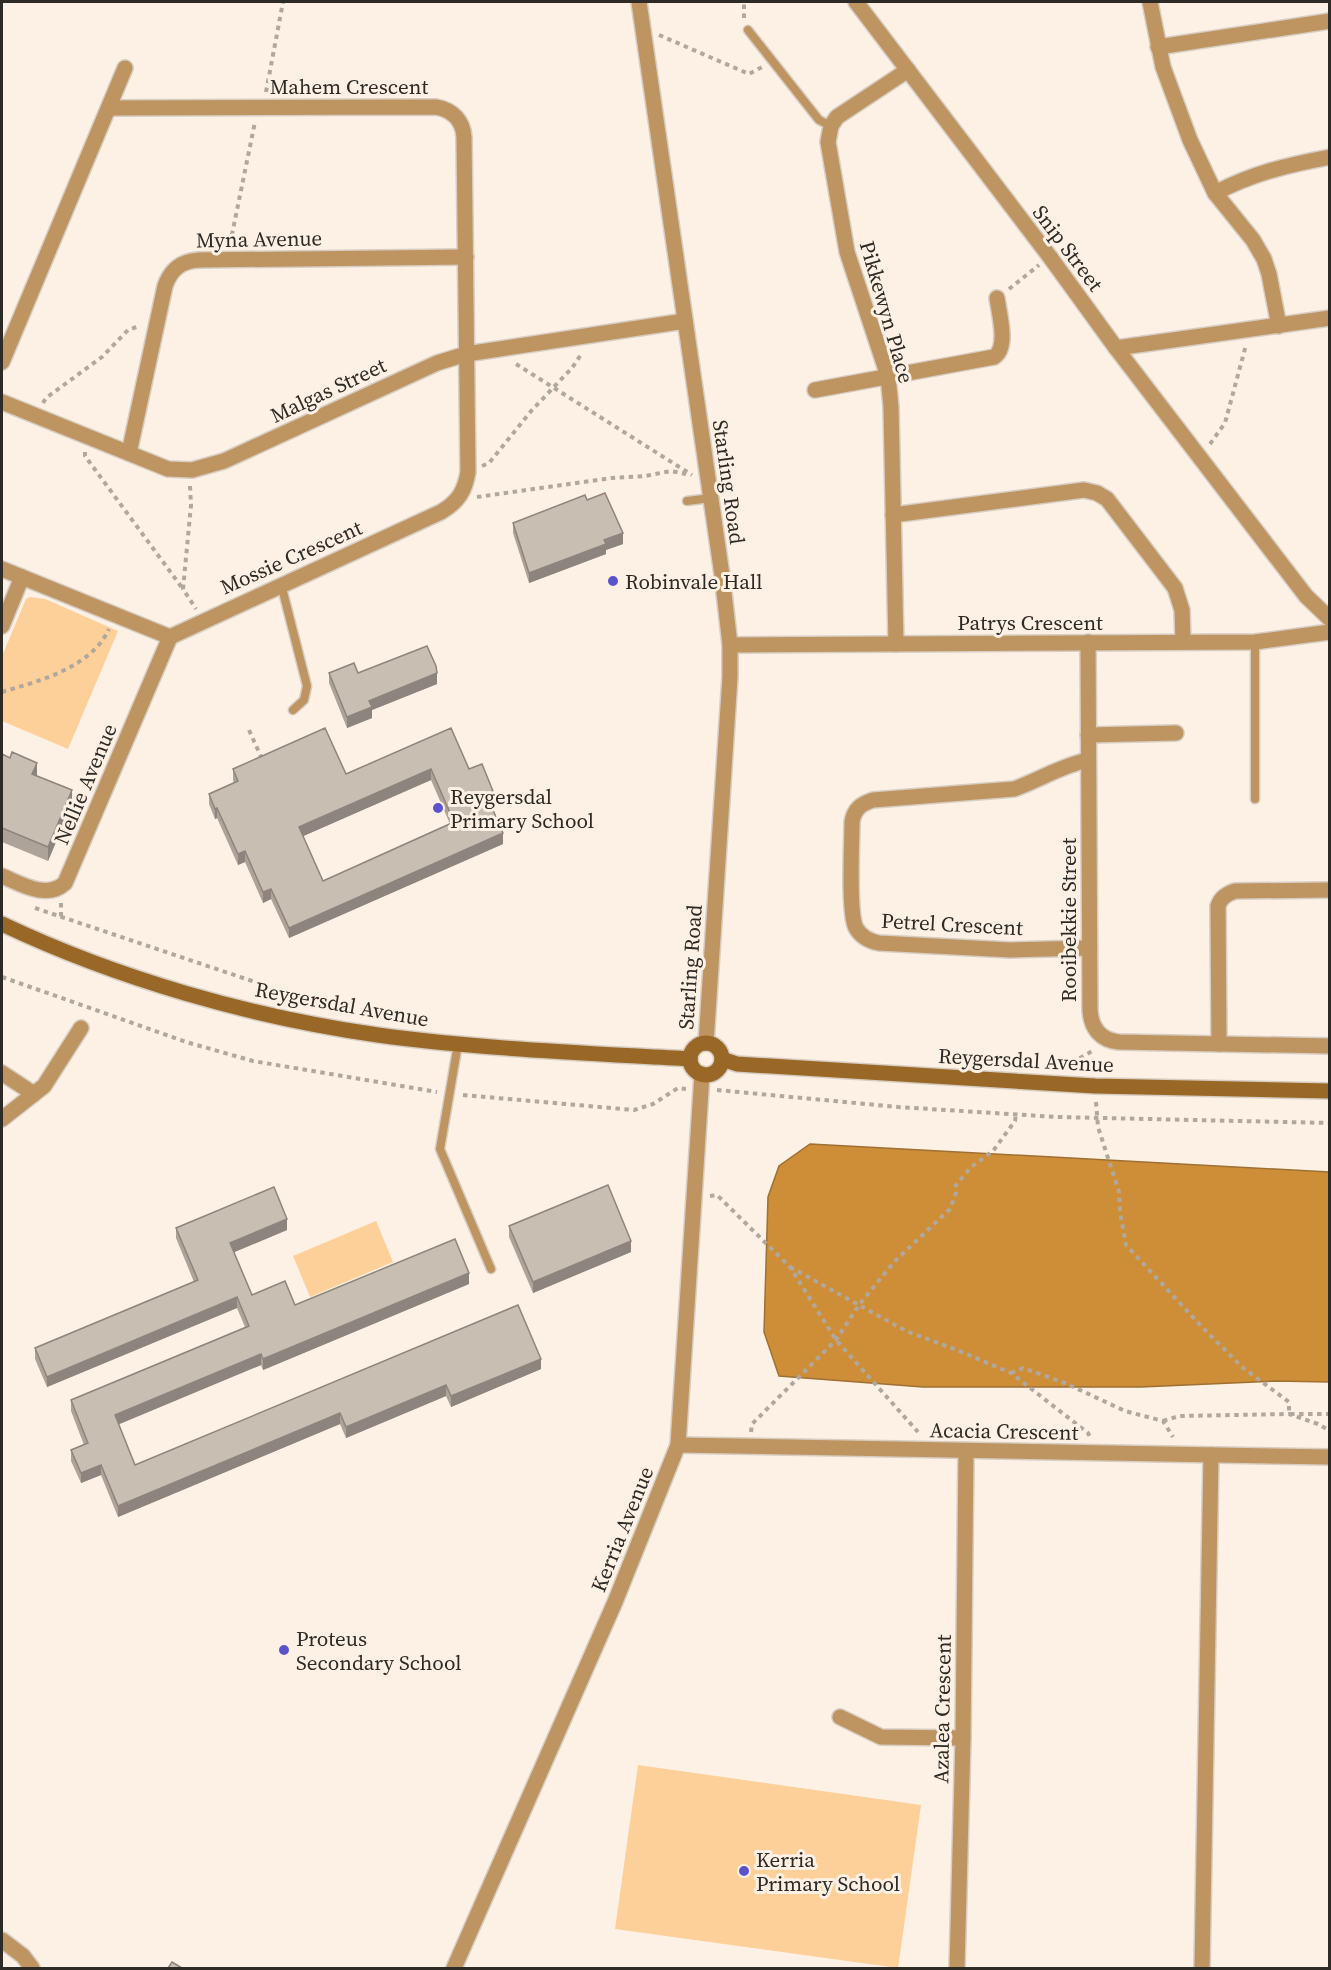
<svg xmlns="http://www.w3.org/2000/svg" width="1331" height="1970" viewBox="0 0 1331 1970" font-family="'Source Serif 4',serif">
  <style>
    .green { fill: #fdd09a }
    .water { fill: #ce8e37; stroke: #9e7032; stroke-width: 1.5 }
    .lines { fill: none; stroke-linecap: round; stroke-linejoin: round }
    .service-casing { stroke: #d7cdc2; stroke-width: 11 }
    .minor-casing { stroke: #d7cdc2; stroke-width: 18 }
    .tertiary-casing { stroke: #d7cdc2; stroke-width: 18 }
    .secondary-casing { stroke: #d7cdc2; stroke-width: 18 }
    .path { stroke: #b0a79d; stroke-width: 4; stroke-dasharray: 4.5 4.5; stroke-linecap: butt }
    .service { stroke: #be9461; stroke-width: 8 }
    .minor { stroke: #be9461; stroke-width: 15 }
    .tertiary { stroke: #be9461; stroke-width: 15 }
    .secondary { stroke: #996826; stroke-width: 15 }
    .wall { fill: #ada399; fill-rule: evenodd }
    .shaded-wall { fill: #8d857d }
    .building { fill: #c9beb2; stroke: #8d857d; stroke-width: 1.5; fill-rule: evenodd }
    .poi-dot { fill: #5a53cb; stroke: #fcf1e4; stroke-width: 2 }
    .labels { text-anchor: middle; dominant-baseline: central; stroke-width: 6; stroke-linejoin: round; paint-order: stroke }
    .street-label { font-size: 21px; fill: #2e2a25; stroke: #fcf1e4 }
    .poi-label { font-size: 21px; fill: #2e2a25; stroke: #fcf1e4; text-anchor: start }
  </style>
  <rect width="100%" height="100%" fill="#fcf1e4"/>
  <g class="green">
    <path d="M30 597 45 599 118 631 68 749 2 721V656L26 599Z"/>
    <path d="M376 1221 393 1262 310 1297 293 1256Z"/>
    <path d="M638 1765 921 1805 898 1968 615 1929Z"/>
  </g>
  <path class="water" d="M810 1144 1329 1172V1382L1275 1381 1141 1387H923L779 1376 764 1332 768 1197 779 1166Z"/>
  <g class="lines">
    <g class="service-casing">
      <g id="service">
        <path d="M748 30 819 120 831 126"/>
        <path d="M687 501 711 498"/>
        <path d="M281 584 307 686 304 700 293 710"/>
        <path d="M1255 799V642"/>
        <path d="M458 1044 440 1149 491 1269"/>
      </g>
    </g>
    <g class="minor-casing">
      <g id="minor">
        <path d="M856 2 1050 257 1116 348 1306 596 1330 619"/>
        <path d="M1150 2 1163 67 1190 140 1215 193 1253 240 1264 259 1269 274 1279 326"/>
        <path d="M1158 47 1330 21"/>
        <path d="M1215 193C1254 173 1287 165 1330 157"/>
        <path d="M1116 348 1330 318"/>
        <path d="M2 362 125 68"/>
        <path d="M815 390 994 357C1009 348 999 313 997 298"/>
        <path d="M2 402 168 469 192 470 224 461 437 363 466 354 685 321"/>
        <path d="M129 453 165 286C171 269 181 261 199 260L466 257"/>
        <path d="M893 515 1084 490 1097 493 1107 499 1175 588 1182 610 1183 642"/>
        <path d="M2 569 170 637 441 512C458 502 465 491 468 472L464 137C463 121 453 110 436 107L109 108"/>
        <path d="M2 626 22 577"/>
        <path d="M1088 642 1090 1010C1091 1028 1100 1040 1119 1042L1330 1046"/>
        <path d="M896 644 891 407 888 376 847 252 828 142 831 126 837 117 908 70"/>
        <path d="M730 645 1255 642 1330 632"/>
        <path d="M1088 735 1176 733"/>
        <path d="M1088 760C1063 765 1039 780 1014 789L873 800C861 804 854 809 852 822 852 843 848 913 856 928 861 937 869 941 879 943L1010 950 1089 948"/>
        <path d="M2 876C21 884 47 900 65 883L170 637"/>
        <path d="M1219 1044 1218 906C1221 897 1227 894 1235 891L1330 890"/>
        <path d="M2 1073 34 1094"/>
        <path d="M2 1119 44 1086 81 1028"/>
        <path d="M678 1445 1330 1457"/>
        <path d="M840 1717 881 1737 963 1738"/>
        <path d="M2 1940 23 1956 32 1968"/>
        <path d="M957 1968 963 1738 966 1451"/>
        <path d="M1202 1968 1211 1455"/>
      </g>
    </g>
    <g class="tertiary-casing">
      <g id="tertiary">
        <path d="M639 2 722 575 730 645V677L706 1043"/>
        <path d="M454 1968 615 1602 678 1445 702 1074"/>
      </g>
    </g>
    <g class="secondary-casing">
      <g id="secondary">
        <path d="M2 924C118 979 251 1017 378 1035 481 1049 586 1053 690 1059"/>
        <circle cx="706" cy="1059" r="16"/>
        <path d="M722 1059 737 1064 1095 1086 1330 1091"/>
      </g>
    </g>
    <g class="path">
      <path d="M744 18V2"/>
      <path d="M659 35 749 74 762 67"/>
      <path d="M266 92 283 2"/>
      <path d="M230 244 255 122"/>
      <path d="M1009 289 1039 265"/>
      <path d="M516 364 692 475"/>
      <path d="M43 403 46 398 102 357 128 330 139 326"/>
      <path d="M1210 444 1225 423 1246 345"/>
      <path d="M85 452V456L183 589"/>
      <path d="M482 466 489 463 532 410 572 368 582 353"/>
      <path d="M190 486 191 505 183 589 196 609"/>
      <path d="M477 497 612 478 645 476 671 471 686 474"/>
      <path d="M2 692C39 681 91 668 109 629"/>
      <path d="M249 730 262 759"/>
      <path d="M61 903V918"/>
      <path d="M35 908 270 987"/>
      <path d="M2 977 186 1042 253 1061 437 1092"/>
      <path d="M1064 1067 1094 1050"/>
      <path d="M717 1090 898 1107 1057 1117 1330 1123"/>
      <path d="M463 1095 634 1110 653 1104 678 1088 686 1089"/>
      <path d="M1096 1102 1098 1127 1119 1192 1120 1212 1126 1245 1202 1327 1242 1367 1289 1402V1414H1330"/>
      <path d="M710 1196 717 1195 790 1267 836 1340 918 1432"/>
      <path d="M790 1267 906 1331 957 1350 1011 1373 1088 1433 1090 1437"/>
      <path d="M1011 1373 1023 1368 1065 1383 1125 1411 1163 1421 1173 1437"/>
      <path d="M1163 1421 1179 1416 1289 1414 1318 1424 1330 1431"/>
      <path d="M751 1432 752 1424 836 1340 859 1305 894 1262 950 1209 956 1193V1185L971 1167 993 1151 1015 1121 1016 1114"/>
    </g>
    <use href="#service" class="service"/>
    <use href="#minor" class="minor"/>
    <use href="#tertiary" class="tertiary"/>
    <use href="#secondary" class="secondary"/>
  </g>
  <g class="wall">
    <path d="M587 500 623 544 606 550V554L529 583 513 533V523Z"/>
    <path d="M329 673H358L437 684 372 710V718L347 728 329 683Z"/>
    <path d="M451 728 469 769 493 801 490 803 503 844 289 938 271 899 263 903 245 862 238 865 217 818 215 819 209 804V794L234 783 233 780V769L346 774ZM431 780 450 824 323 881 303 836Z"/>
    <path d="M2 754 37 776 72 804 48 861 2 842Z"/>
    <path d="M509 1226 631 1252 533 1293 509 1237Z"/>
    <path d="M176 1228 287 1230 234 1252 252 1295 295 1305 469 1284 263 1370 261 1365 118 1424 135 1465 518 1305 541 1369 451 1407 446 1396 346 1438 340 1424 118 1517 101 1475 81 1483 71 1461V1450L84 1445 71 1411V1400L245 1327 237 1308 47 1387 35 1359V1348L194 1282 176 1238Z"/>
  </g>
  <g class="shaded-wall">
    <path d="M623 533V544L606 550V554L529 583V573Z"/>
    <path d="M437 673V684L372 710V718L347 728V717L369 701Z"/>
    <path d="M37 763V776L32 774Z"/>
    <path d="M431 769V780L299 838V827Z"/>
    <path d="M72 790V804L48 861V847Z"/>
    <path d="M493 791V801L486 804V794Z"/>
    <path d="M217 808V818L215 819V809Z"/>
    <path d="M503 833V844L289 938V928Z"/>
    <path d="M245 851V862L238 865V854Z"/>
    <path d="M271 889V899L263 903V892Z"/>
    <path d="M287 1219V1230L230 1254V1243Z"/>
    <path d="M631 1241V1252L533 1293V1282Z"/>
    <path d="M469 1273V1284L263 1370V1359Z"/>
    <path d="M237 1297V1308L47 1387V1377Z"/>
    <path d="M261 1354V1365L115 1426V1415Z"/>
    <path d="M541 1359V1369L451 1407V1396Z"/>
    <path d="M446 1385V1396L346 1438V1427Z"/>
    <path d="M340 1413V1424L118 1517V1506Z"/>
    <path d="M101 1465V1475L81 1483V1473Z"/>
  </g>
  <g class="building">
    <path d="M605 493 623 533 604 540 606 544 529 573 513 523 585 495 587 500Z"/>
    <path d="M427 646 436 666 437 673 369 701 372 707 347 717 329 673 354 663 358 673Z"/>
    <path d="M325 728 346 774 451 728 469 769 482 764 493 791 486 794 503 833 289 928 271 889 263 892 245 851 238 854 217 808 215 809 209 794 238 781 233 769ZM431 769 454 822 323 881 299 827Z"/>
    <path d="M12 752 37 763 32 774 72 790 48 847 2 828V754L10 758Z"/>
    <path d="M608 1185 631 1241 533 1282 509 1226Z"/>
    <path d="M274 1187 287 1219 230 1243 252 1295 285 1281 295 1305 455 1239 469 1273 263 1359 261 1354 115 1415 135 1465 518 1305 541 1359 451 1396 446 1385 346 1427 340 1413 118 1506 101 1465 81 1473 71 1450 88 1443 71 1400 249 1326 237 1297 47 1377 35 1348 198 1280 176 1228Z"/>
    <path d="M172 1962 182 1968H168Z"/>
  </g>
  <g class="poi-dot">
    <circle cx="613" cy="581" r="6"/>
    <circle cx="438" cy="808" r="6"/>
    <circle cx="284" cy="1650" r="6"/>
    <circle cx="744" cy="1871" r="6"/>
  </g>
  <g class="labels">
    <g class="street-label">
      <text x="349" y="86">Mahem Crescent</text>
      <text transform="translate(259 239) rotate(-1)">Myna Avenue</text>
      <text transform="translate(1068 248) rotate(53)">Snip Street</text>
      <text transform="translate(887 312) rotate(74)">Pikkewyn Place</text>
      <text transform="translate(328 390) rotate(-25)">Malgas Street</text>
      <text transform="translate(729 482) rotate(82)">Starling Road</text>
      <text transform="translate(291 557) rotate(-24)">Mossie Crescent</text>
      <text x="1030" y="622">Patrys Crescent</text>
      <text transform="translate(85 784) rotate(-67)">Nellie Avenue</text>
      <text transform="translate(1068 920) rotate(-90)">Rooibekkie Street</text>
      <text transform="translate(952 924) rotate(3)">Petrel Crescent</text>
      <text transform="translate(690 967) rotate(-86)">Starling Road</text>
      <text transform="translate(342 1004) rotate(10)">Reygersdal Avenue</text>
      <text transform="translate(1026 1060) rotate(3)">Reygersdal Avenue</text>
      <text transform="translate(1004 1431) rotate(1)">Acacia Crescent</text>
      <text transform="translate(622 1529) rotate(-68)">Kerria Avenue</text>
      <text transform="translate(942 1709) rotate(-89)">Azalea Crescent</text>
    </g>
    <g class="poi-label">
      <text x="625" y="581">Robinvale Hall</text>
      <text x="450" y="796">Reygersdal<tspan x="450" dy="24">Primary School</tspan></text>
      <text x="296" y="1638">Proteus<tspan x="296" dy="24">Secondary School</tspan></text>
      <text x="756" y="1859">Kerria<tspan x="756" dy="24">Primary School</tspan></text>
    </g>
  </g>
  <rect width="1331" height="1970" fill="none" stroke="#2e2a25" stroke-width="6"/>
</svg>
